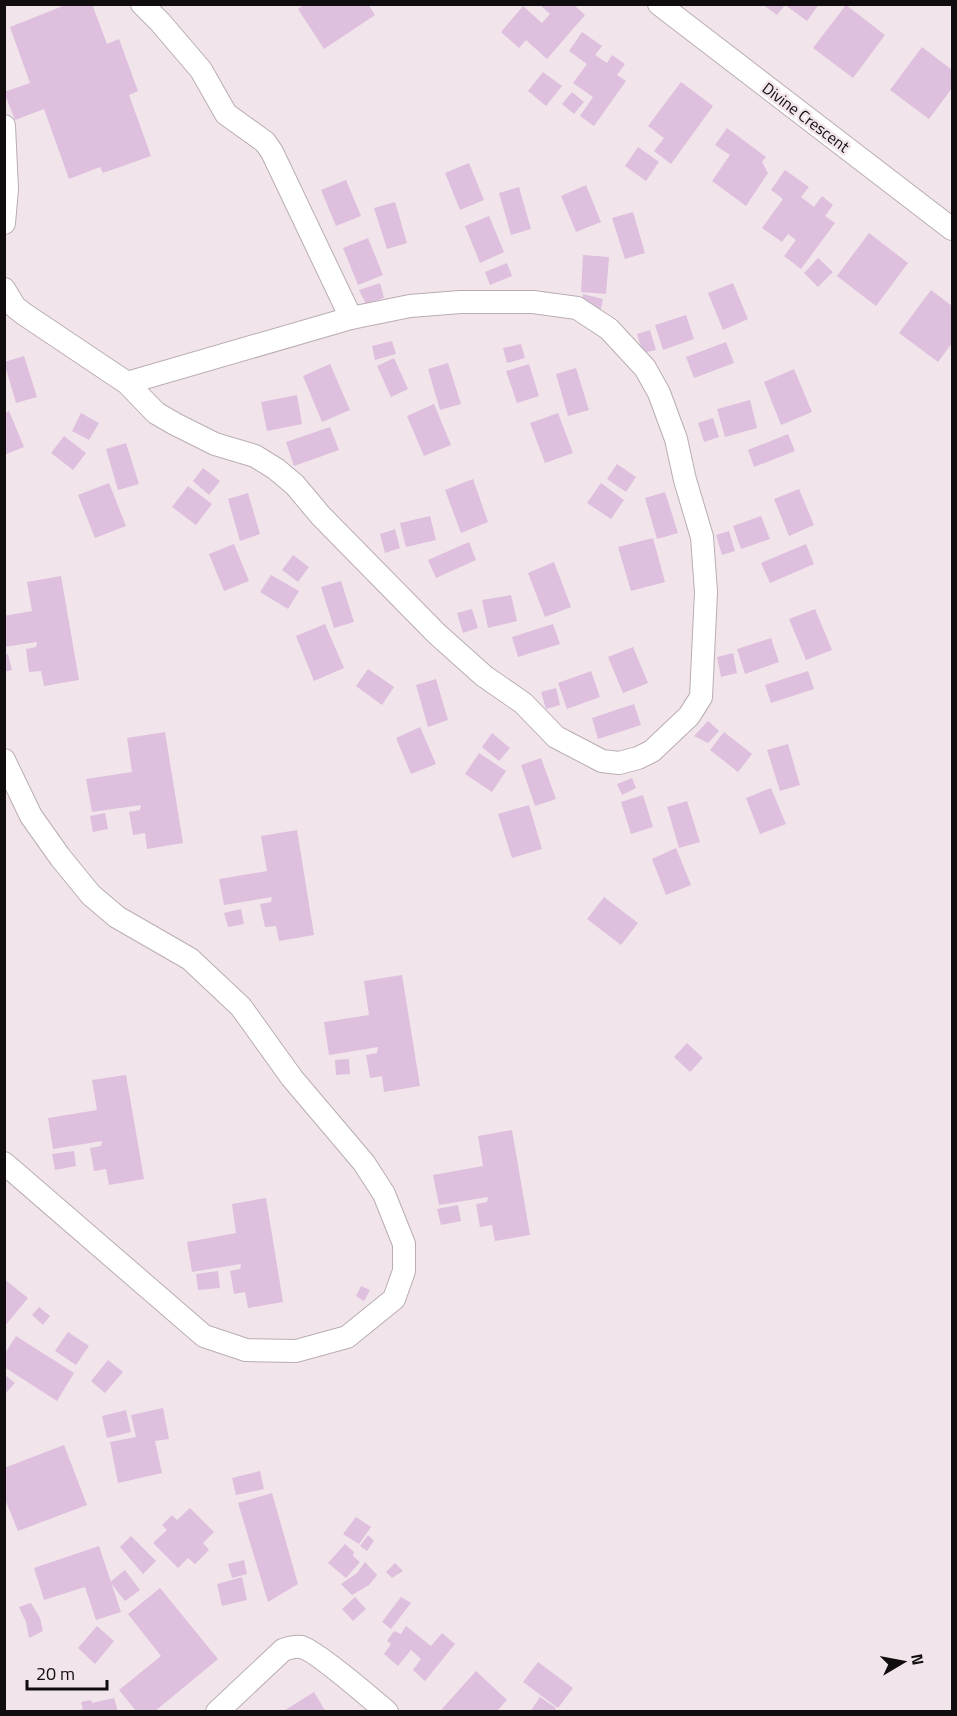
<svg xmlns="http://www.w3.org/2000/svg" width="957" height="1716" viewBox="0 0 957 1716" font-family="'Titillium Web',sans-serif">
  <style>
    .building { fill: #debfdd }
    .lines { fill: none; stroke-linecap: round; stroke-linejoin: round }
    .minor-casing { stroke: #b9adb3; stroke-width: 24 }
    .minor { stroke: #fff; stroke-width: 22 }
    .labels { text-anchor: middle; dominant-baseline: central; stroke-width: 5; stroke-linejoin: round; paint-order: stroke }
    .street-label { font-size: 16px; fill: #110d0f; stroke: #f1e5eb }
  </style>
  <rect width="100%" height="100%" fill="#f1e5eb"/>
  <g class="building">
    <path d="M68 4H92L107 44 119 39 138 91 129 95 151 156 103 173 100 167 69 179 44 109 15 120 4 92 30 83 10 27Z"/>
    <path d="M305 4H368L375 15 324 49 298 9Z"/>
    <path d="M539 4H573L585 15 547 59 526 40 519 48 501 32 523 6 542 23 550 14Z"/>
    <path d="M762 4H819L807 21 785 5 777 15Z"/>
    <path d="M846 5 885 35 853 78 813 48Z"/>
    <path d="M582 32 602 46 595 55 607 63 612 55 625 64 617 75 626 81 594 126 580 116 593 97 573 83 587 64 569 51Z"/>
    <path d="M922 47 952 70V88L929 119 890 90Z"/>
    <path d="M543 72 562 86 546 106 528 91Z"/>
    <path d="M681 82 713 106 671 164 654 151 664 138 648 126Z"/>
    <path d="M572 92 584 102 574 114 562 104Z"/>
    <path d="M727 128 766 157 762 162 768 173 746 206 712 181 730 155 715 145Z"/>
    <path d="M638 147 659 162 646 181 625 166Z"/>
    <path d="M469 163 484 200 460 210 445 173Z"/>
    <path d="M785 170 809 187 801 197 814 207 822 196 833 205 825 216 835 223 801 269 784 256 796 240 788 234 782 242 762 228 783 199 771 190Z"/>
    <path d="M346 180 361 216 336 226 321 190Z"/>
    <path d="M586 185 601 222 576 232 561 196Z"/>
    <path d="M519 187 531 229 511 235 499 193Z"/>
    <path d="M395 202 407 243 387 249 374 208Z"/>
    <path d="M633 212 645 253 625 259 612 218Z"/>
    <path d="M489 216 504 252 480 263 465 226Z"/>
    <path d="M869 233 908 263 876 306 837 276Z"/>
    <path d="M368 238 383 275 358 285 343 248Z"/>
    <path d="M583 255 609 257 606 294 581 292Z"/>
    <path d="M818 258 833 272 818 287 804 273Z"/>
    <path d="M507 263 512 276 490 285 485 272Z"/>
    <path d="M380 283 384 298 366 304 359 290Z"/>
    <path d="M733 283 748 319 723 330 708 293Z"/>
    <path d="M931 290 952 306V343L938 362 899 333Z"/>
    <path d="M583 294 603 299 601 309 581 305Z"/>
    <path d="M686 315 694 339 663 350 655 325Z"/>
    <path d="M650 330 656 350 643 353 637 334Z"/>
    <path d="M392 341 396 354 375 360 372 346Z"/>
    <path d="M726 342 734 363 694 378 686 357Z"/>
    <path d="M521 344 525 358 507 363 503 348Z"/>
    <path d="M24 356 37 397 16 403 4 362Z"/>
    <path d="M394 358 408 389 391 397 377 366Z"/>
    <path d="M448 363 461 404 440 410 428 369Z"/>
    <path d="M330 364 350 410 322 422 303 376Z"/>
    <path d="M529 364 539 396 517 403 506 371Z"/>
    <path d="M576 368 589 410 568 416 556 374Z"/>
    <path d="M794 369 812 412 781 425 764 382Z"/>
    <path d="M297 395 302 424 267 431 261 402Z"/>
    <path d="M750 400 757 428 725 437 717 409Z"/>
    <path d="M434 404 451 445 424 456 407 416Z"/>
    <path d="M9 411 24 447 4 455V413Z"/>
    <path d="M81 413 99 423 89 440 72 431Z"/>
    <path d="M558 413 573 453 545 463 530 423Z"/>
    <path d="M713 418 719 437 704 442 698 423Z"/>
    <path d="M330 427 339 450 294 466 286 442Z"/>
    <path d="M788 434 795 451 754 467 748 450Z"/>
    <path d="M64 436 86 453 73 470 51 453Z"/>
    <path d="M126 443 139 484 118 490 106 449Z"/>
    <path d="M617 464 636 477 626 492 607 479Z"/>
    <path d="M203 468 220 481 209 495 193 481Z"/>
    <path d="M473 479 488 522 461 533 445 490Z"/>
    <path d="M109 483 126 526 95 538 78 495Z"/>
    <path d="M601 483 624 500 611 519 587 503Z"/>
    <path d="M188 486 212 504 196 525 172 507Z"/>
    <path d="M799 489 814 525 789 536 774 499Z"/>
    <path d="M665 492 678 533 657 539 645 498Z"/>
    <path d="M248 493 260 534 240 541 228 499Z"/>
    <path d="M430 516 436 540 406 547 400 523Z"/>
    <path d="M761 516 770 539 741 549 733 526Z"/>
    <path d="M395 529 400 548 385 553 380 534Z"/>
    <path d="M729 531 735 551 722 555 716 535Z"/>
    <path d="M653 538 665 582 631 591 618 547Z"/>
    <path d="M469 542 476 560 436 578 428 560Z"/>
    <path d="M234 544 249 581 224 591 209 554Z"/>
    <path d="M806 544 814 564 770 583 761 563Z"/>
    <path d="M293 555 309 567 298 582 282 570Z"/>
    <path d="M554 562 571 607 545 617 528 573Z"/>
    <path d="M271 575 299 591 288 609 260 592Z"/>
    <path d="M61 576 79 680 44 686 41 671 29 672 26 649 36 647 37 642 4 647V616L32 611 27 582Z"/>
    <path d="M341 581 354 622 334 628 321 587Z"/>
    <path d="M511 595 517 621 488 628 482 600Z"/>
    <path d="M472 609 478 628 463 633 457 613Z"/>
    <path d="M815 609 832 650 806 660 789 619Z"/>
    <path d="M325 624 344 668 314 681 296 636Z"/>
    <path d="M553 624 560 644 518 657 512 637Z"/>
    <path d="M771 638 779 662 745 674 737 649Z"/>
    <path d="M633 647 648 683 623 693 608 657Z"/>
    <path d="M733 653 737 673 721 677 717 657Z"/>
    <path d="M8 654 12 670 4 672V655Z"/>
    <path d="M368 669 394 687 382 705 356 686Z"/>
    <path d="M591 671 600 697 567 709 558 683Z"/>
    <path d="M808 671 814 689 771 703 765 685Z"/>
    <path d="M436 679 448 720 428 727 416 685Z"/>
    <path d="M556 688 560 705 546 709 541 692Z"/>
    <path d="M634 704 641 725 598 739 592 718Z"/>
    <path d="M708 721 719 731 708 743 694 736Z"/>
    <path d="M420 727 436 764 411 774 396 738Z"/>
    <path d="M165 732 183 843 147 849 145 833 133 835 129 812 140 810 141 805 92 812 86 779 132 772 127 738Z"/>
    <path d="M724 732 752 754 738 772 710 750Z"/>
    <path d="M492 733 510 748 499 761 482 747Z"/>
    <path d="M788 744 800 785 780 791 767 750Z"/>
    <path d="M479 753 506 771 492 792 465 774Z"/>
    <path d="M541 758 556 799 535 806 521 765Z"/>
    <path d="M632 778 636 788 622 795 617 784Z"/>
    <path d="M771 788 786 824 760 834 746 798Z"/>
    <path d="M643 795 653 827 631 834 621 802Z"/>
    <path d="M687 801 700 842 679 848 667 807Z"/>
    <path d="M529 805 542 849 512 858 498 814Z"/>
    <path d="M105 813 108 829 93 832 90 816Z"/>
    <path d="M297 830 314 935 279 941 276 926 265 927 260 904 271 902 272 897 224 905 219 879 267 871 261 836Z"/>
    <path d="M676 848 691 885 666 895 652 859Z"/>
    <path d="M604 897 638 923 621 945 587 919Z"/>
    <path d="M241 909 244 924 228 927 224 913Z"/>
    <path d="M402 975 420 1086 384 1092 382 1076 370 1078 366 1055 377 1053 378 1047 329 1055 324 1022 369 1015 364 981Z"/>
    <path d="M687 1043 703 1058 690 1072 674 1057Z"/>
    <path d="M349 1059 350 1074 336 1075 335 1060Z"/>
    <path d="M126 1075 144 1179 109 1185 106 1169 94 1171 90 1148 101 1146 102 1141 53 1149 48 1118 97 1110 92 1080Z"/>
    <path d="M512 1130 530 1235 495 1241 492 1225 480 1227 476 1204 487 1202 488 1197 439 1205 433 1175 483 1166 478 1136Z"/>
    <path d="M74 1151 76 1166 55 1170 52 1154Z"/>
    <path d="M266 1198 283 1302 248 1308 245 1292 234 1294 230 1271 240 1269 241 1264 192 1272 187 1242 236 1233 232 1204Z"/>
    <path d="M458 1205 461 1221 441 1225 437 1209Z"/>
    <path d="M218 1271 220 1288 198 1290 196 1274Z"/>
    <path d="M4 1279 28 1298 4 1327Z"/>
    <path d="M361 1286 370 1290 364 1301 356 1296Z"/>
    <path d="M39 1307 50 1316 43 1325 32 1315Z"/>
    <path d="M68 1332 89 1346 76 1365 55 1351Z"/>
    <path d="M16 1336 74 1373 57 1401 4 1367V1355Z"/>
    <path d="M108 1360 123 1372 105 1393 91 1381Z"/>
    <path d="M4 1374 15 1383 4 1395Z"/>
    <path d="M163 1408 169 1439 155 1441 162 1473 118 1483 110 1442 136 1437 131 1415Z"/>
    <path d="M126 1410 131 1432 107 1438 102 1416Z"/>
    <path d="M64 1445 87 1505 18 1531 4 1497V1468Z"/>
    <path d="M260 1471 264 1489 236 1495 232 1478Z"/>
    <path d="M272 1493 298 1584 268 1602 238 1503Z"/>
    <path d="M190 1508 214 1532 203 1543 209 1550 195 1564 188 1558 178 1568 153 1543 167 1530 162 1525 172 1515 177 1520Z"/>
    <path d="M356 1517 371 1527 359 1544 343 1534Z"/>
    <path d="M368 1535 374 1541 367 1551 360 1546Z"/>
    <path d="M131 1536 156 1561 143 1574 120 1547Z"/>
    <path d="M345 1544 354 1552 353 1556 360 1562 346 1578 328 1563Z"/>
    <path d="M99 1546 121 1612 96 1620 85 1587 44 1600 34 1568Z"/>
    <path d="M244 1560 247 1574 232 1578 228 1564Z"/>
    <path d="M365 1562 377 1575 369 1585 352 1595 341 1584 357 1573Z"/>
    <path d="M395 1563 403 1571 392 1578 386 1572Z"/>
    <path d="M125 1570 140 1590 125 1601 110 1582Z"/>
    <path d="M242 1577 247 1600 222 1606 217 1584Z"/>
    <path d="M160 1588 218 1659 154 1712H137L119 1690 161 1656 128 1614Z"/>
    <path d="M355 1597 366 1609 353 1621 342 1609Z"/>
    <path d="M401 1597 411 1603 391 1629 382 1622Z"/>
    <path d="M31 1603 40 1618 43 1631 29 1638 26 1622 19 1607Z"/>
    <path d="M97 1626 114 1641 95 1664 78 1648Z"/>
    <path d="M406 1626 431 1646 442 1633 455 1644 425 1681 413 1670 421 1659 411 1650 398 1666 384 1654 391 1644 387 1641 394 1631 401 1634Z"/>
    <path d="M538 1662 573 1688 558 1708 523 1682Z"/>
    <path d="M476 1671 507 1700 496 1712H445L442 1709Z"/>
    <path d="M314 1692 326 1712H282Z"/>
    <path d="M540 1697 556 1708 554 1712H530Z"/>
    <path d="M114 1698 118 1712H75L83 1709 81 1702 91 1700 92 1703Z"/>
  </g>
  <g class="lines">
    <g class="minor-casing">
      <g id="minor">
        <path d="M142 4 160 22 201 70 226 114 265 142 272 152 351 318"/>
        <path d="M659 4 952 229"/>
        <path d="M4 126 7 189 4 223"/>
        <path d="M4 289 15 307 24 314 127 383 156 413 175 424 215 444 255 456 276 469 295 485 321 516 437 634 484 676 523 703 556 737 602 761 619 763 638 758 652 751 689 716 701 697 706 592 702 537 685 480 676 439 659 393 645 368 609 329 577 308 533 302H460L410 306 351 318 127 383"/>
        <path d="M4 760 31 816 60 857 91 895 117 917 190 959 241 1007 292 1078 364 1163 384 1194 404 1244V1271L394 1299 347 1337 296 1351 246 1350 204 1336 4 1163"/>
        <path d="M217 1712 283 1650C289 1648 294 1646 301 1647 314 1649 373 1700 387 1712"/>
      </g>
    </g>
    <use href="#minor" class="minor"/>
  </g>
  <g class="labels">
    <g class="street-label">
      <text transform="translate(806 117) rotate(37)">Divine Crescent</text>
    </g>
  </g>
  <rect width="957" height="1716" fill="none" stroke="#110d0f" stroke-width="12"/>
  <g transform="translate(903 1662) rotate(80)" stroke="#f1e5eb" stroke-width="4.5" paint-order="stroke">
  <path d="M0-4.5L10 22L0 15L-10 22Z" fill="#110d0f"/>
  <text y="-9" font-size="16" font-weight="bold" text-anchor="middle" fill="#110d0f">N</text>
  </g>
  <path d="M27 1680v9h80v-9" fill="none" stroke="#110d0f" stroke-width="3"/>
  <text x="36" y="1680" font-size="18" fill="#110d0f" stroke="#f1e5eb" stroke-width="4.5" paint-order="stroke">20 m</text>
</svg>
